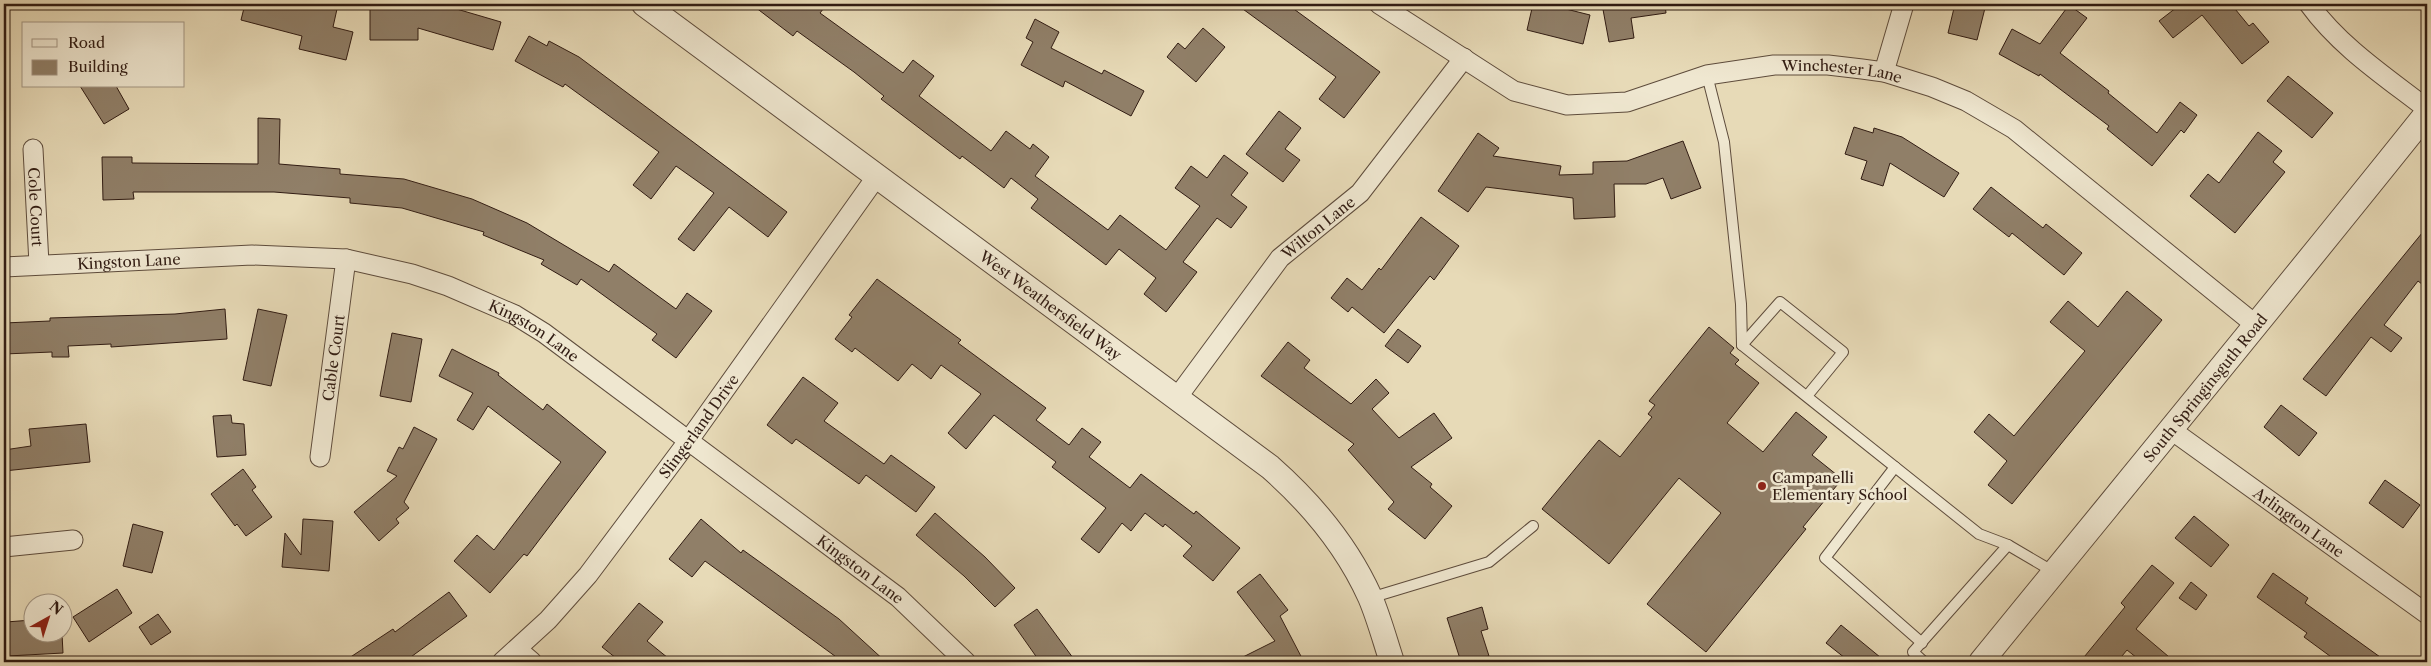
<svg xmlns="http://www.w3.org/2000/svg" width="2431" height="666" viewBox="0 0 2431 666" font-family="'Libre Caslon Text',serif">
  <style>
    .building { fill: #907f68; stroke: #311c13 }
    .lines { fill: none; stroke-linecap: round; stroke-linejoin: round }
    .service-casing { stroke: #5e4c3c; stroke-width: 12 }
    .minor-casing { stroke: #5e4c3c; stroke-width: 21 }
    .tertiary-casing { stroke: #5e4c3c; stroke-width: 26 }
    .service { stroke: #efe7d0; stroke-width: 10 }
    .minor { stroke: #efe7d0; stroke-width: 19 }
    .tertiary { stroke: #efe7d0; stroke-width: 24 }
    .poi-dot { fill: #8f2418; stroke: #efe7d0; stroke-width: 2 }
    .labels { text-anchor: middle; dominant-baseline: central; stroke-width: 5; stroke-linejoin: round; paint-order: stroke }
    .street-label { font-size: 15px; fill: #311c13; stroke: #efe7d0 }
    .poi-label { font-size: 15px; fill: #311c13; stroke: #efe7d0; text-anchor: start }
  </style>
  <rect width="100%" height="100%" fill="#e7dab7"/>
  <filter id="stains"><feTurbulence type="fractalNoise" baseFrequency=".004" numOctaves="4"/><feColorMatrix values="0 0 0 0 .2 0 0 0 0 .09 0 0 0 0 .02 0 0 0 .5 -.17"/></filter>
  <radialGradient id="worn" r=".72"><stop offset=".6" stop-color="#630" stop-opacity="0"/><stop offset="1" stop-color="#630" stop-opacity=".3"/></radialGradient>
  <g class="building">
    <path d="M245 4H314L337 9 333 27 353 32 346 60 299 49 302 36 241 20Z"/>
    <path d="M751 4H827L820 13 903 73 913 60 934 76 919 96 991 151 1006 131 1030 149 1033 144 1049 157 1035 176 1108 230 1120 215 1166 250 1200 206 1175 188 1191 166 1207 178 1224 155 1248 173 1231 195 1247 207 1231 228 1217 218 1183 262 1197 272 1166 312 1144 294 1156 278 1119 249 1106 265 1031 208 1038 199 1011 178 1004 188 962 156 960 159 881 99 884 96 854 72 797 31 793 36Z"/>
    <path d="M1236 4H1287L1380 72 1344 118 1319 99 1336 77Z"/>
    <path d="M1533 4H1546L1590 15 1583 44 1527 30Z"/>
    <path d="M1602 4H1665L1666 13 1631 18 1634 38 1609 42Z"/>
    <path d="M1955 4H1986L1977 40 1948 33Z"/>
    <path d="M2181 4H2231L2249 26 2253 23 2269 42 2242 64 2202 15 2173 38 2159 21Z"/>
    <path d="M443 5 501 22 493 50 418 28V40H370V8L441 9Z"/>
    <path d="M2069 5 2087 18 2060 53 2109 91 2108 93 2157 133 2180 102 2197 115 2184 133 2181 130 2152 166 2107 129 2109 126 2040 74 2039 76 1999 54 2012 29 2040 44Z"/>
    <path d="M1035 19 1059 32 1051 48 1102 74 1104 70 1144 91 1131 116 1065 81 1063 87 1021 65 1033 42 1026 38Z"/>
    <path d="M1203 28 1225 47 1196 82 1167 57 1178 43 1185 49Z"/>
    <path d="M529 36 547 46 549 41 579 57 787 212 768 237 729 207 694 251 678 239 714 193 676 166 651 199 633 185 659 152 565 84 563 87 515 61Z"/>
    <path d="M2288 76 2333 113 2312 138 2267 101Z"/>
    <path d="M80 86H116L129 109 104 124Z"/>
    <path d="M1279 111 1301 128 1285 149 1300 160 1283 182 1246 154Z"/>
    <path d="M258 118 280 119 279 164 340 169V174L404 179 472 199 527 223 609 272 614 264 676 309 687 293 712 311 676 358 652 340 657 334 581 279 577 285 541 264 544 260 483 235 484 232 402 208 350 203V198L274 192H133L134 199 103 200 102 157H132V163L258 164Z"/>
    <path d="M1854 127 1873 133 1874 128 1902 137 1959 173 1944 197 1890 163 1883 186 1861 179 1867 161 1845 154Z"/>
    <path d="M2258 132 2282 151 2273 162 2285 172 2235 233 2190 196 2208 174 2219 183Z"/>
    <path d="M1478 133 1499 148 1493 156 1561 166 1559 175 1593 174V162L1627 161 1683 141 1701 188 1671 199 1663 178 1646 184H1614L1615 217 1574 219 1573 198 1486 187 1468 212 1438 191Z"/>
    <path d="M1991 187 2043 228 2046 224 2082 253 2064 275 2012 233 2009 237 1973 209Z"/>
    <path d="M1421 217 1459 246 1434 280 1430 276 1384 333 1352 307 1348 312 1331 298 1347 278 1362 290 1379 268 1381 270Z"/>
    <path d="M2427 227V288L2418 281 2384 325 2402 338 2391 352 2371 337 2326 396 2303 379Z"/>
    <path d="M877 279 961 340 958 343 1046 408 1036 420 1069 445 1082 428 1101 442 1089 457 1130 488 1141 474 1194 514 1196 511 1240 548 1213 581 1183 556 1192 546 1165 524 1163 527 1145 513 1131 531 1122 523 1099 553 1081 539 1106 508 1052 467 1056 462 994 415 966 449 948 433 981 394 941 365 931 379 912 364 898 381 855 348 852 352 835 339 852 317 849 315Z"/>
    <path d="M2127 291 2162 320 2012 504 1988 485 2007 461 1974 432 1989 414 2014 436 2085 351 2050 322 2068 301 2098 327Z"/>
    <path d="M225 309 227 339 111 347V344L68 346 69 357H52V352L4 354V323L50 321V318L175 314Z"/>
    <path d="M258 309 287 315 271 386 243 380Z"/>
    <path d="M1709 327 1734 348 1730 353 1739 360 1735 364 1759 383 1727 423 1763 452 1796 412 1827 437 1812 455 1842 479 1803 527 1806 529 1706 652 1647 604 1721 513 1679 478 1609 564 1542 509 1599 440 1620 457 1652 417 1648 414 1655 405 1649 401Z"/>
    <path d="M1398 329 1421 346 1408 363 1385 346Z"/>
    <path d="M392 333 422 339 411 402 380 396Z"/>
    <path d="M1288 342 1310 360 1304 368 1351 404 1376 379 1389 393 1372 409 1399 438 1434 413 1452 438 1411 467 1432 484 1430 487 1452 506 1425 539 1388 509 1394 502 1348 450 1354 444 1261 376Z"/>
    <path d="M452 349 499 373 498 375 543 410 547 404 606 452 527 556 524 554 490 593 454 561 477 535 494 550 561 462 488 406 473 430 457 420 473 393 439 376Z"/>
    <path d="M803 377 838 403 824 421 884 464 891 455 935 487 916 512 866 475 859 484 796 439 792 444 767 425Z"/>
    <path d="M2281 405 2317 433 2299 456 2264 427Z"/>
    <path d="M231 415 232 423 244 424 246 455 217 457 213 416Z"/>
    <path d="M86 424 90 462 4 471V450L31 446 29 429Z"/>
    <path d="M414 427 437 439 404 502 409 508 396 519 399 523 379 541 354 512 397 476 387 471 399 447 403 449Z"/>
    <path d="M243 469 256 487 252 490 272 517 246 536 237 524 235 526 211 494Z"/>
    <path d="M2385 480 2420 505 2403 528 2369 503Z"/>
    <path d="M935 513 985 557 1015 588 995 607 964 576 916 535Z"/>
    <path d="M2194 516 2229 545 2211 567 2175 538Z"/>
    <path d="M303 519 333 521 329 571 282 567 285 533 301 555Z"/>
    <path d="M701 519 741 553 743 550 839 619 886 662H843L705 561 692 577 669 559Z"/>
    <path d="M133 524 163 532 152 573 123 566Z"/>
    <path d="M2152 565 2174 583 2136 629 2175 662H2142L2127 650 2117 662H2080L2125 607 2121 603Z"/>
    <path d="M2273 573 2308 598 2305 603 2387 662H2338L2304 637 2307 633 2257 597Z"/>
    <path d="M1260 574 1288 610 1280 616 1304 662H1233L1275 641 1237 592Z"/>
    <path d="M2191 582 2207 595 2196 610 2179 598Z"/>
    <path d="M117 589 132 613 89 642 73 617Z"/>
    <path d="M449 592 467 616 404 662H343L393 629 395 632Z"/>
    <path d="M639 603 663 622 647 641 673 662H621L602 647Z"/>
    <path d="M1482 607 1488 629 1481 631 1489 656 1461 662 1447 618Z"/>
    <path d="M1037 609 1076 662H1040L1014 625Z"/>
    <path d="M158 614 171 632 151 645 139 627Z"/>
    <path d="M32 620V634H62L63 653 8 656 6 622Z"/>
    <path d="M1841 625 1886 662H1850L1826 643Z"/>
  </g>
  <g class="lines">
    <g class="service-casing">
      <g id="service">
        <path d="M1707 75 1724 142 1741 304 1742 345"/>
        <path d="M1742 345 1979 534 2008 545 2054 572"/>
        <path d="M1742 345 1780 302 1843 352 1807 396"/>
        <path d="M1895 467 1825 558 1922 643"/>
        <path d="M1370 598 1489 562 1533 526"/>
        <path d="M1924 662 1913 652 2008 545"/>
      </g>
    </g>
    <g class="minor-casing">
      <g id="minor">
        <path id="s1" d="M1379 4 1514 91 1567 105 1627 102 1707 75 1774 65H1828L1862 69 1884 72 1932 87 1966 101 2014 129 2257 326"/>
        <path d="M2309 4C2340 47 2386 77 2427 109"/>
        <path d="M1884 72 1904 4"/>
        <path id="s2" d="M33 149 39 264"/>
        <path id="s3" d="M4 267 252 255 346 259 412 274 448 286 515 315 544 333 898 597 966 662"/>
        <path id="s4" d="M1176 399 1280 258 1360 193 1464 58"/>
        <path id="s5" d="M2170 429 2427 614"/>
        <path id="s6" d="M320 457 346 259"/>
        <path d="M4 547 73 540"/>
        <path d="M517 649 532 662"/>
        <path id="s7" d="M502 662 548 620 588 575 689 440 877 176"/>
      </g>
    </g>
    <g class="tertiary-casing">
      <g id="tertiary">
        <path id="s8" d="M644 4 1270 467C1312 504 1347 546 1370 597 1379 618 1385 641 1392 662"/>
        <path id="s9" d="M1981 662C2130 479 2280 297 2427 113"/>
      </g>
    </g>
    <use href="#service" class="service"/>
    <use href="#minor" class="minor"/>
    <use href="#tertiary" class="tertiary"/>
  </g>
  <circle class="poi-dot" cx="1762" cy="486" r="5"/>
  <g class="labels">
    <g class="street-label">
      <text stroke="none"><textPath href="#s1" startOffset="496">Winchester Lane</textPath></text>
      <text stroke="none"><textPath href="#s2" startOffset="58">Cole Court</textPath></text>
      <text stroke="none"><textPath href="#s4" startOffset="224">Wilton Lane</textPath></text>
      <text stroke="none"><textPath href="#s3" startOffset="125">Kingston Lane</textPath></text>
      <text stroke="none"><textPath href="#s8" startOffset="506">West Weathersfield Way</textPath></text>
      <text stroke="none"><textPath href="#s3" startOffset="545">Kingston Lane</textPath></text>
      <text stroke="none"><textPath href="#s6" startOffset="100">Cable Court</textPath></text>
      <text stroke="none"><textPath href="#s9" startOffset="354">South Springinsguth Road</textPath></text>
      <text stroke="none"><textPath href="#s7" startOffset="308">Slingerland Drive</textPath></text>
      <text stroke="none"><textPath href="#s5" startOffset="159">Arlington Lane</textPath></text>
      <text stroke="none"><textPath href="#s3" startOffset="950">Kingston Lane</textPath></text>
    </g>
    <g class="poi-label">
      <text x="1772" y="477">Campanelli<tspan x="1772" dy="17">Elementary School</tspan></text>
    </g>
  </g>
  <rect width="2431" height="666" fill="none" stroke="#e7dab7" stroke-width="20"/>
  <rect x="5" y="5" width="2421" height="656" fill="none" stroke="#311c13" stroke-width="2.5"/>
  <rect x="10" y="10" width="2411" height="646" fill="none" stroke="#311c13"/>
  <rect x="22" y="22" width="162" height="65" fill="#efe7d0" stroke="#a39684"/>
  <rect x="32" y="39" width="25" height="8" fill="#efe7d0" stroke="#a39684"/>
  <text x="68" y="48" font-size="15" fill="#311c13">Road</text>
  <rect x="32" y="60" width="25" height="15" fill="#907f68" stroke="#a39684"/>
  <text x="68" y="72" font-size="15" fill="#311c13">Building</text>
  <g transform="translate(48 618) rotate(39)"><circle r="24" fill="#efe7d0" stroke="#a39684"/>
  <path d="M0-4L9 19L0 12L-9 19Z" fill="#8f2418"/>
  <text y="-8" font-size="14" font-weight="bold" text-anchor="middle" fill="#311c13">N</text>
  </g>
  <rect width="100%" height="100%" filter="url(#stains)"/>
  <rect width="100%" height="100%" fill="url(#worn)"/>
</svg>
